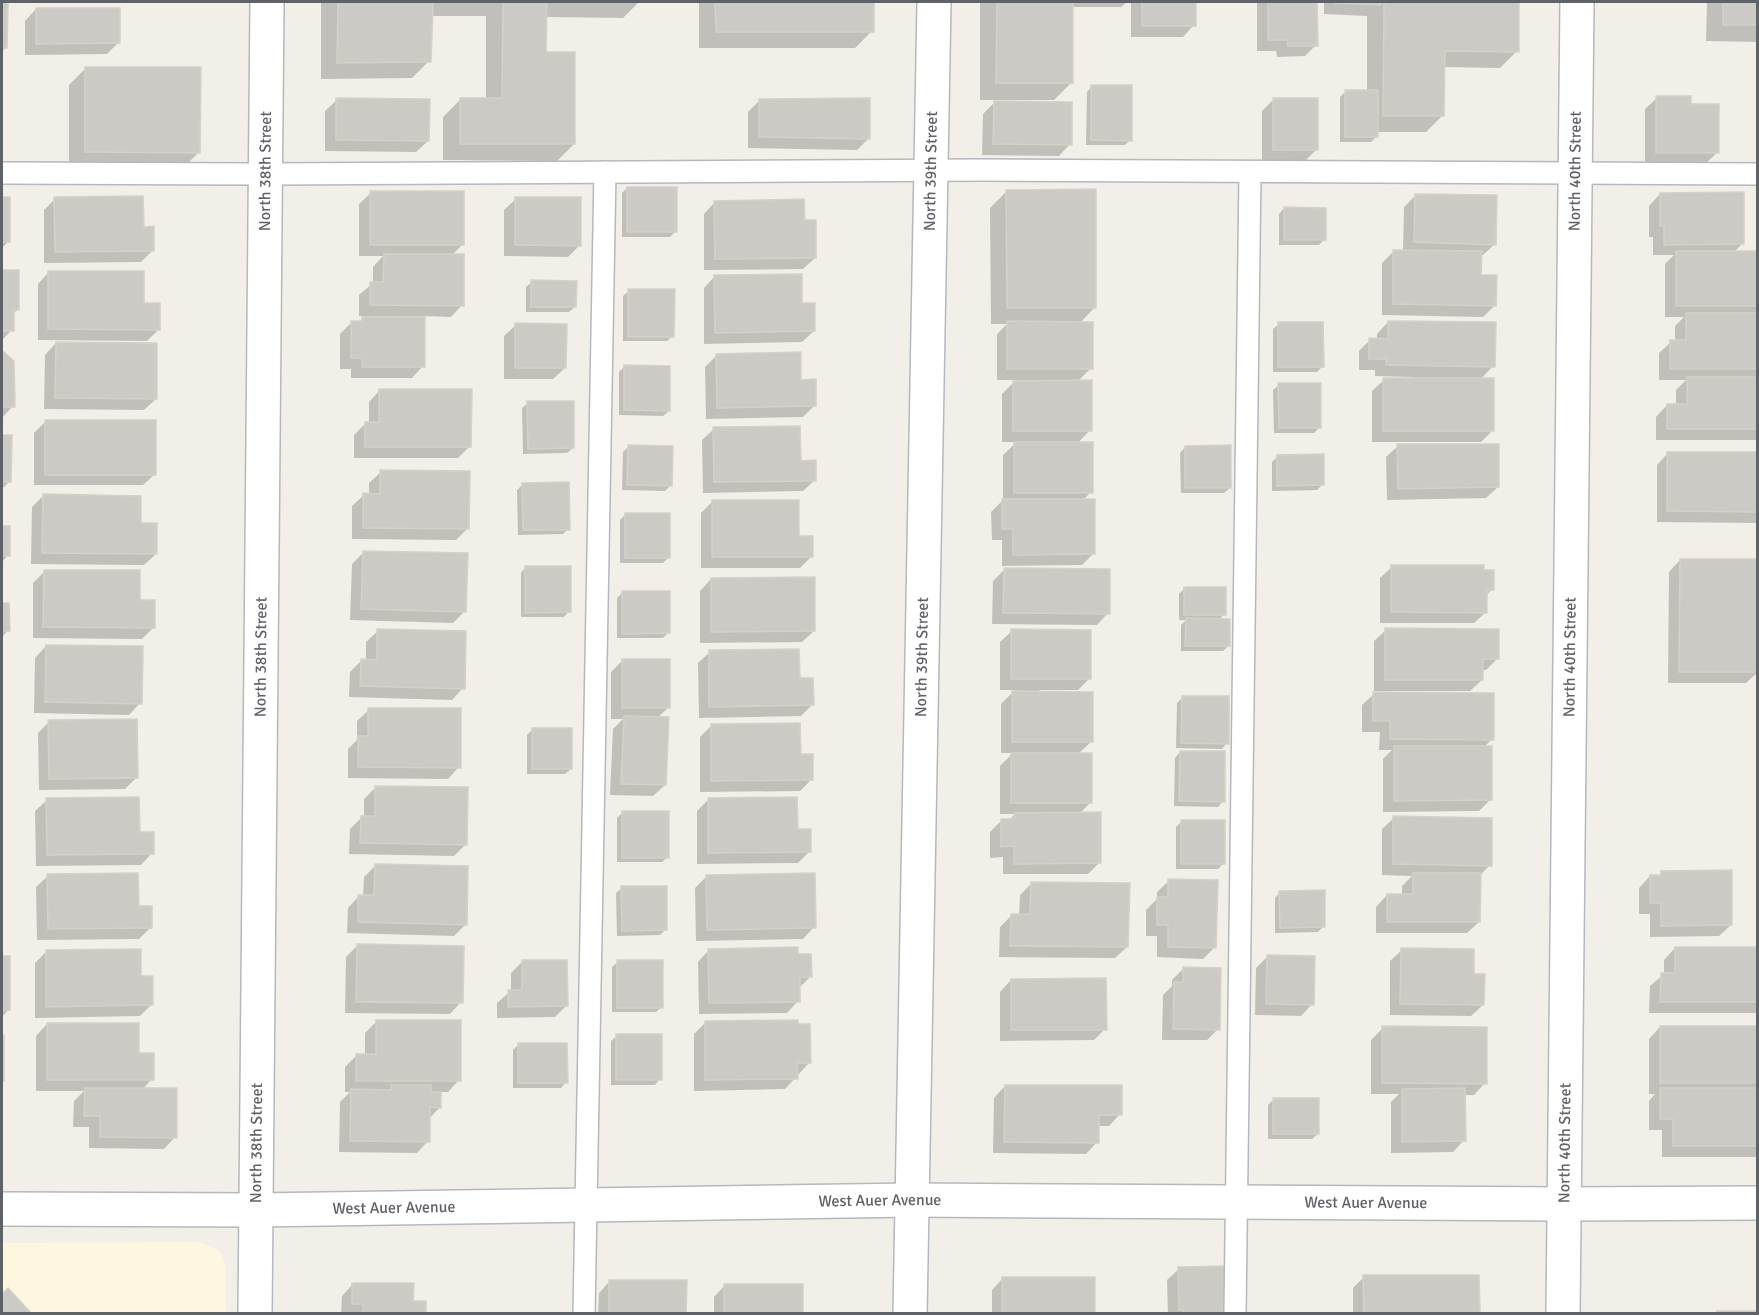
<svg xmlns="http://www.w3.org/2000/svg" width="1759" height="1315" viewBox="0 0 1759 1315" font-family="Signika,sans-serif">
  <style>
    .commercial { fill: #fef7e0 }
    .shadow { fill: #0003 }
    .building { fill: #cccac5; stroke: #d6d1c6; stroke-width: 1.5 }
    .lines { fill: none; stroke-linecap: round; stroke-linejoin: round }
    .service-casing { stroke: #b5b8bc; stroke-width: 24 }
    .minor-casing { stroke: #b5b8bc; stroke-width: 36 }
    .service { stroke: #fff; stroke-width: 21 }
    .minor { stroke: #fff; stroke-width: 33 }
    .labels { text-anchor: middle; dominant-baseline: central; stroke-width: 5; stroke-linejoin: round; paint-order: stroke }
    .street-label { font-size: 16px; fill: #5f6368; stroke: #fff }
  </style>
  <rect width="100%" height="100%" fill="#f1efe8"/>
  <path class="commercial" d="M198 1242 206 1244 220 1251 225 1264 226 1313H2V1243Z"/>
  <g class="shadow">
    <path d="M2 2H7L6 47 2 52Z"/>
    <path d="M321 2H639L623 18 545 17V53L574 144 557 161 443 160V117L460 100H486V16H431L429 61 412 78 321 79Z"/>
    <path d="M699 2H872V31L855 48H699Z"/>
    <path d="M980 2H1127L1121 7H1071V83L1054 100H980Z"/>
    <path d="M1131 2H1194V25L1183 37H1131Z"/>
    <path d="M1257 2H1316V45L1305 56 1277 57 1276 51H1257Z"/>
    <path d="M1324 2H1518L1517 51 1500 68 1443 67V115L1426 132H1377V136L1371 142H1340V97L1346 91H1367V16L1324 14Z"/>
    <path d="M1707 2H1758V42L1706 41Z"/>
    <path d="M36 9 118 43 107 54 25 55V21Z"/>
    <path d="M86 68 199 152 182 169 69 168V85Z"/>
    <path d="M1092 86 1130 140 1125 145H1086L1087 92Z"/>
    <path d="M1657 98 1689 106 1718 152 1706 163H1645V109Z"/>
    <path d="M1274 99 1316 150 1305 161H1262V111Z"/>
    <path d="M337 100 428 141 416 152 325 151V111Z"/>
    <path d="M759 101 869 138 857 150 748 148V112Z"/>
    <path d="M994 103 1070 144 1059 156 982 155 983 114Z"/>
    <path d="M627 188 676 231 670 237H622V193Z"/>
    <path d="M1007 191 1095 307 1079 324 1091 368 1077 382 1090 430 1077 444 1091 492 1083 500 1093 554 1082 565 1002 566V540H992L991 512 1003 500V455L1017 442H1002V394L1016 380H997V334L1007 324H991L990 208Z"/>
    <path d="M371 193 462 245 452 255 462 305 451 317 423 316V366L412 378H351V369H340V334L352 322H359L365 316H359V295L373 283V267L383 256H359V204Z"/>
    <path d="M1660 194 1743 243 1734 252H1758V310L1752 315H1758V440H1656V417L1667 405H1676V390L1686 380H1659V353L1671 342H1675V326L1684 317H1665V264L1674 255H1653V237H1649V206Z"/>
    <path d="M1415 196 1495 244 1483 255H1480V277L1495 305 1483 317 1382 315V263L1394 251 1403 252 1404 207Z"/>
    <path d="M2 199H8V242L3 247Z"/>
    <path d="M55 199 143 229 152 251 141 262 44 263V210Z"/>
    <path d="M516 199 580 245 568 257 504 256V210Z"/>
    <path d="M715 202 803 221 815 258 803 269 704 270V214Z"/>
    <path d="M1284 208 1325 239 1319 245H1279V214Z"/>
    <path d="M2 272H17V310L12 315V330L2 340Z"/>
    <path d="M49 272 143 304 159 329 147 341 38 340V284Z"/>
    <path d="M715 276 800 305 814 331 802 342 704 344V288Z"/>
    <path d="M532 282 575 307 569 312H526V287Z"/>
    <path d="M629 291 673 336 667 341H623V296Z"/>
    <path d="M1388 322 1493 366 1480 380 1493 430 1481 442H1372V391L1384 380H1412V377L1375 376V370H1359V351L1370 340H1377V334Z"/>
    <path d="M1279 324 1322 367 1317 372H1273V329Z"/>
    <path d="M516 325 565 368 553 379H504V336Z"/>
    <path d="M56 343 156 399 144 410 44 409 45 355Z"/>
    <path d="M2 354H4L13 406 2 418Z"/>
    <path d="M717 355 800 381 815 405 803 417 706 419 705 367Z"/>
    <path d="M624 367 669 411 663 416 619 415V372Z"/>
    <path d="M1279 385 1320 427 1314 433H1274L1273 390Z"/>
    <path d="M380 390 470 446 458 458H354V435L366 423H369V402Z"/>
    <path d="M528 403 573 448 567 453 523 454 522 408Z"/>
    <path d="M46 421 155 474 143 485H34V433Z"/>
    <path d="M714 429 799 463 815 480 803 491 703 493 702 440Z"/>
    <path d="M2 437H10V481L4 487H2Z"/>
    <path d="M1398 446 1498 487 1486 498 1387 500 1386 457Z"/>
    <path d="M628 447 671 485 665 491 622 490 623 452Z"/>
    <path d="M1185 447 1230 488 1224 493H1181L1180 453Z"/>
    <path d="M1668 453 1758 454V523L1657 522V465Z"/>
    <path d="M1278 456 1323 484 1317 490 1272 491V462Z"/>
    <path d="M381 472 468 528 456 540 352 539V506L364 495H369V483Z"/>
    <path d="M523 484 568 529 563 534 518 535 517 490Z"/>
    <path d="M43 496 139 524 156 554 144 565 31 564 32 507Z"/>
    <path d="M712 502 798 538 812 556 800 568H701V513Z"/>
    <path d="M626 514 668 558 663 563H620V520Z"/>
    <path d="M2 527H9L8 555 3 561Z"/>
    <path d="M364 552 465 611 453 623 350 620 352 564Z"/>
    <path d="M1680 560 1758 672 1746 683H1668L1669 572Z"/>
    <path d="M526 567 569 611 564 617H521V573Z"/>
    <path d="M1392 567 1483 571 1492 589 1486 596V612L1474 623H1380V578Z"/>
    <path d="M1004 570 1108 613 1097 625 992 624 993 581Z"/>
    <path d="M45 571 139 602 154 627 142 639 33 638V583Z"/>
    <path d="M711 579 814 631 802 642 700 643V591Z"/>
    <path d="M1185 588 1224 614 1219 620 1229 645 1223 651H1181V625L1186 620H1179V594Z"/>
    <path d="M622 593 669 632 663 638H617V598Z"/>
    <path d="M2 604H8V630L3 636Z"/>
    <path d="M1386 630 1497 659 1486 670H1482V680L1470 691H1374V641Z"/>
    <path d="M378 631 463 688 452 700 349 697 350 672 361 661H366V642Z"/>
    <path d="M1012 631 1090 678 1078 690H1039V693L1091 742 1078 754 1090 803 1079 814 1100 862 1088 874H1003V857L990 858V832L1001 821H1008L1015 814H1000V766L1013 753H1001V704L1015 690H1000V642Z"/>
    <path d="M46 646 140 703 129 715 34 713 35 658Z"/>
    <path d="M710 652 798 680 812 705 801 716 699 718 698 663Z"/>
    <path d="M622 661 668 708 657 718 665 785 653 796 610 795 613 729 623 719H611V672Z"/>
    <path d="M1374 694 1492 739 1484 747 1490 800 1479 811 1383 812V759L1392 750H1379L1380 732H1362V705Z"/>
    <path d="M1182 698 1227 743 1222 749 1176 748 1177 703Z"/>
    <path d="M369 710 459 767 448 779 348 778V749L357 740V721Z"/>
    <path d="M49 722 137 777 125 789 39 790 38 733Z"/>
    <path d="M711 726 812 779 800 791 700 792V737Z"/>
    <path d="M533 729 571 769 565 774H527V735Z"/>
    <path d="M1180 752 1223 801 1218 807 1174 806 1175 758Z"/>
    <path d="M376 787 466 844 454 856 349 854 350 829 361 818H364V799Z"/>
    <path d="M47 800 138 833 152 853 141 865 36 866 35 811Z"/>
    <path d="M708 800 809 852 798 863 697 864V811Z"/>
    <path d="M623 812 668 857 662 862H617V818Z"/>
    <path d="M1394 818 1490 865 1479 876V922L1467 933H1376V907L1387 895H1402V886L1412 876 1382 875V829Z"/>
    <path d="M1182 821 1223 864 1218 869H1176V827Z"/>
    <path d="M375 866 466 924 454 936 347 933 348 908 359 896H363L364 877Z"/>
    <path d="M1661 873 1731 925 1719 936 1650 937V914H1639V888L1650 876H1658Z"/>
    <path d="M48 876 138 907 150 928 139 939 37 940 36 887Z"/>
    <path d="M707 876 814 927 803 939 696 941 695 888Z"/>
    <path d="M1169 881 1215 947 1203 959 1157 957V936H1146V910L1157 899V892Z"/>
    <path d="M1031 884 1127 947 1115 958 999 957 1000 927 1011 916H1019L1020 895Z"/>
    <path d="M622 888 666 929 660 935 617 936 616 893Z"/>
    <path d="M1280 892 1324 926 1318 932 1275 933V898Z"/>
    <path d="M357 946 461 1002 450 1014 345 1013 346 957Z"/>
    <path d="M1675 948H1758V1013H1649L1650 986 1664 974V960Z"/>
    <path d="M709 950 796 956 810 977 798 989V1001L787 1013 699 1014 698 962Z"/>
    <path d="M1402 950 1472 975 1483 1005 1471 1016 1390 1015V961Z"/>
    <path d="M46 952 140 977 151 1005 140 1016 35 1018V963Z"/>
    <path d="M1268 956 1312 1004 1301 1016 1255 1015 1256 968Z"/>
    <path d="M2 957H9V1009L2 1017Z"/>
    <path d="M522 962 566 1006 555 1017 497 1018V1003L511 991V973Z"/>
    <path d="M618 962 662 1007 656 1012H612V967Z"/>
    <path d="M1184 968 1218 1029 1207 1040H1162L1163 995 1172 986V980Z"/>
    <path d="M1011 980 1105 1029 1094 1040 1000 1041V992Z"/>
    <path d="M376 1022 459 1080 448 1092H440V1107L429 1119 428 1141 417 1153 339 1152 340 1102 350 1092H345V1067L356 1056H365V1033Z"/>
    <path d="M705 1023 809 1063 785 1089 694 1091V1034Z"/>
    <path d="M47 1024 138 1054 152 1079 142 1090 175 1137 164 1149 89 1148V1127H73L74 1101 84 1091H36V1036Z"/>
    <path d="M1660 1027H1758V1157H1662V1130H1649V1101L1655 1094H1649V1039Z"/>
    <path d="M1383 1028 1485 1083 1474 1095H1464V1140L1453 1152 1391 1153V1102L1399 1094H1371V1040Z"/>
    <path d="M2 1036H3L2 1081Z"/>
    <path d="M617 1036 660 1079 655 1085H611V1041Z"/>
    <path d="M518 1045 566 1082 561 1088H513V1050Z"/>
    <path d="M1005 1086 1120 1114 1109 1126H1097V1142L1086 1154 993 1153 994 1098Z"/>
    <path d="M1273 1100 1318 1134 1312 1139H1268V1105Z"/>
    <path d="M1179 1269 1225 1314H1168L1167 1280Z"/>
    <path d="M1364 1277 1478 1314H1353V1288Z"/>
    <path d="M1003 1278 1093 1314H992V1290Z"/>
    <path d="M610 1281 685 1314H598L599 1293Z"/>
    <path d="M353 1284 412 1302 424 1314H341L342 1296Z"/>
    <path d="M725 1285 802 1314H714V1297Z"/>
  </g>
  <g class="building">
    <path d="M2 2H8L7 48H2Z"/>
    <path d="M338 2H433L431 62 337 63Z"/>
    <path d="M503 2H547L546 52H575V144H460V98H502Z"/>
    <path d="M715 2H874V32H716Z"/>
    <path d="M997 2H1073V83H996Z"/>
    <rect x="1142" y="2" width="54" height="24"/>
    <path d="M1268 2H1317L1318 46H1288L1287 40H1268Z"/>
    <path d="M1335 2H1381V5L1335 3Z"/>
    <path d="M1384 2H1519V52L1445 51 1444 116H1383Z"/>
    <rect x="1723" y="2" width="35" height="23"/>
    <path d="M36 8H120V43L36 44Z"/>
    <path d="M85 67H201L200 153 85 152Z"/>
    <path d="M1091 85H1132V141L1091 140Z"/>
    <rect x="1345" y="90" width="33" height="47"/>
    <path d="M1656 96H1691V104H1719V153H1656Z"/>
    <path d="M336 98 430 99 429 141 336 140Z"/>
    <path d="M870 98V139L759 137V99Z"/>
    <rect x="1273" y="98" width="45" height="52"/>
    <path d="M994 101 1072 102V145L993 144Z"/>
    <rect x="627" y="187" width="50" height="45"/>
    <path d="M1096 189V308H1007L1006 190Z"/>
    <rect x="370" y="191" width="94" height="54"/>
    <path d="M1744 192V244L1664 245V226H1660V193Z"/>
    <path d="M1415 194 1497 195 1496 245 1414 242Z"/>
    <path d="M143 196 144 227 154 226V251L55 252 54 197Z"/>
    <rect x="2" y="197" width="8" height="45"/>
    <path d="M515 197H581V246L515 245Z"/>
    <path d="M804 199 805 220H816V258L715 259 714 201Z"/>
    <path d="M1284 207 1326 208V240H1284Z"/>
    <path d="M1393 250 1482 251 1481 275H1497L1496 306 1393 304Z"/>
    <rect x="1676" y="251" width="82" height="55"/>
    <path d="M384 254H464V306L370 305V282H383Z"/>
    <path d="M2 270H19V310H14V331H2Z"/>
    <path d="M48 271H144V303H160V330L48 329Z"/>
    <path d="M802 274V303H815V331L715 333 714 275Z"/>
    <path d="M531 280 577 281 576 307H531Z"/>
    <path d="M628 289H675L674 337H628Z"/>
    <path d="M1686 313H1758V369H1670V340H1686Z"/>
    <path d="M362 317H425V367H362V358H351V321H362Z"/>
    <path d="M1007 321 1093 322V369H1007Z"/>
    <path d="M1388 321 1496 322 1495 367 1386 365V359H1369V338L1388 339Z"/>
    <path d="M1278 322H1323L1324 367H1278Z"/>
    <path d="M515 323 567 324 566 368H515Z"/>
    <path d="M56 342 157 343V399L55 398Z"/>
    <path d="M2 352H4L14 361 15 407H2Z"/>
    <path d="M801 352V380L816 379V406L717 408 716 354Z"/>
    <path d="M624 365 670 366V411L624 410Z"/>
    <path d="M1687 377H1758V429H1667V404H1687Z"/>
    <rect x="1383" y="378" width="111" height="53"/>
    <path d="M1092 380V431H1013V381Z"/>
    <path d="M1278 383H1321V428H1279Z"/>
    <path d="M379 389H472L471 447H365V422H379Z"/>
    <path d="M527 401H574V448L528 449Z"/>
    <rect x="45" y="420" width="111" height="55"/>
    <path d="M800 426 801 461 816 460V481L714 482 713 427Z"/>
    <path d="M2 435H12L11 482H2Z"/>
    <rect x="1014" y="442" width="79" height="51"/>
    <path d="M1397 444H1499V487L1398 489Z"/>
    <path d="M628 445 673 446 672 486 627 485Z"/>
    <path d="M1231 445V488H1185V446Z"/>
    <path d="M1667 452H1758V512L1667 511Z"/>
    <path d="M1324 454V485L1277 486V455Z"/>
    <path d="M380 470 470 471 469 529 363 528V493L380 494Z"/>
    <path d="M569 482 570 530H523L522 483Z"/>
    <path d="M43 494 141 496V523H157V554L42 553Z"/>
    <path d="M1002 499H1095V554L1013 555V529H1002Z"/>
    <path d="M712 500H799V536H813V557H712Z"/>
    <rect x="625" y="513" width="45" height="45"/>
    <rect x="2" y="526" width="8" height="30"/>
    <path d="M363 551 468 553 466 612 361 609Z"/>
    <path d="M1680 559H1758V672H1679Z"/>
    <path d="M1391 565H1484V570H1494V590H1487V613L1391 612Z"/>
    <path d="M525 566H571V612L525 613Z"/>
    <path d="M1004 568 1110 569V614L1003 613Z"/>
    <path d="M44 570H140V600H155V628L43 627Z"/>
    <path d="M815 577V631L711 632V578Z"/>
    <rect x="1184" y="587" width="42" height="28"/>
    <path d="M622 591H670V633L622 634Z"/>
    <path d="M2 603H9L10 631H2Z"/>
    <path d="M1186 618 1230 619V646H1185Z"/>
    <path d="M1385 628 1499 629V659H1483V680H1385Z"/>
    <path d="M377 629 466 631 465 689 360 686 361 659 377 660Z"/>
    <path d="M1011 629 1091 630V679H1011Z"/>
    <path d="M46 645 143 646 142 704 45 702Z"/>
    <path d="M799 649 800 678H813L814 705 709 707V650Z"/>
    <rect x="622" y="659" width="48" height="49"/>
    <path d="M1012 691 1093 692V742H1012Z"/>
    <path d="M1373 692 1494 693V740L1390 739V721H1373Z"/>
    <path d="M1182 696H1229V744L1181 743Z"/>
    <path d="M368 708H461V768L358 767V736H368Z"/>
    <path d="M624 716 669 717 666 785 621 784Z"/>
    <path d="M137 719 138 778 49 779 48 720Z"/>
    <path d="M800 723 801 754H813V780L711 781V724Z"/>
    <rect x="532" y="728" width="40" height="41"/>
    <path d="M1394 746H1492V800L1394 801Z"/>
    <path d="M1180 751H1225V802L1179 801Z"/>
    <rect x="1011" y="753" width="81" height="50"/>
    <path d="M375 786 468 787 467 845 360 843 361 816H375Z"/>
    <path d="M139 797 140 832H154V854L47 855 46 798Z"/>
    <path d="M797 797 798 829H811V852L708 853V798Z"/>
    <rect x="622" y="811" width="47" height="47"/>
    <path d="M1101 812V863L1014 864V846L1001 847V819H1014V813Z"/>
    <path d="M1393 816 1492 818V866L1393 864Z"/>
    <rect x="1181" y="820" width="44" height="44"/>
    <path d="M375 864 468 866 467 925 358 922V895H374Z"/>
    <path d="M1732 870V925L1661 926V903H1650V875H1661V871Z"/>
    <path d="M138 873 139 906H152V928L48 929 47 874Z"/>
    <path d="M815 873 816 928 707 930 706 875Z"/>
    <path d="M1413 873H1481L1480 922H1387V894H1413Z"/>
    <path d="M1168 879 1218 880 1216 948 1168 947V925H1157V897H1168Z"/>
    <path d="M1031 882 1130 883 1128 947 1010 946 1011 914H1030Z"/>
    <path d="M621 886H667V930L622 931Z"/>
    <path d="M1325 890V927L1280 928 1279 891Z"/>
    <path d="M357 944 464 946 463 1003 356 1002Z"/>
    <path d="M798 947V954H811L812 977H800V1002L709 1003 708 949Z"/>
    <path d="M1675 947H1758V1002H1660L1661 973H1675Z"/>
    <path d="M1401 948 1474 949V974H1485L1484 1005 1400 1004Z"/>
    <path d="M141 949V976H153V1005L46 1007V950Z"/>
    <path d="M1267 955 1315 956 1314 1005 1266 1004Z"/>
    <rect x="2" y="956" width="8" height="54"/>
    <path d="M522 960H567L568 1006 508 1007V990H522Z"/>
    <rect x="617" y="960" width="46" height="48"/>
    <path d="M1183 967 1221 968 1220 1030 1173 1029 1174 982H1183Z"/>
    <path d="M1106 978 1107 1030H1011V979Z"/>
    <path d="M376 1020H461V1081H356V1054H376Z"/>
    <path d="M798 1020V1024H810L811 1063H797L798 1079 705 1080V1021Z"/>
    <path d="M47 1023H139V1053H154V1080H47Z"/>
    <path d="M1382 1026 1487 1027V1084L1382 1083Z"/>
    <rect x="1660" y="1026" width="98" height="57"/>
    <rect x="616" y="1034" width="46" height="46"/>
    <rect x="2" y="1035" width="2" height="46"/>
    <path d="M518 1043H567L568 1083H518Z"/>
    <path d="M391 1085H431V1092H441V1108L430 1107V1142L350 1141 351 1089 391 1090Z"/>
    <path d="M1005 1085H1122V1115H1099V1143L1004 1142Z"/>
    <path d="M85 1088H177V1138L100 1137V1116H84Z"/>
    <path d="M1465 1088 1466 1141 1402 1142V1089Z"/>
    <path d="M1660 1088H1758V1146H1673V1119H1660Z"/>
    <rect x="1273" y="1098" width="46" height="36"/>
    <path d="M1230 1266 1227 1314H1183V1310H1179L1178 1267Z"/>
    <path d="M1363 1275H1479L1480 1314H1364Z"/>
    <rect x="1002" y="1277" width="93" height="37"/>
    <path d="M609 1280H687L686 1314H609Z"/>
    <path d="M352 1283H414L413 1301H426V1314H363V1304H352Z"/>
    <rect x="724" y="1284" width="79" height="30"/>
    <path d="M8 1288 32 1314H2V1294Z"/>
    <rect x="1717" y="1311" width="41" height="3"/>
  </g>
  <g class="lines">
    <g class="service-casing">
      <g id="service">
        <path d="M2 173 266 174 982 170 1758 174"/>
        <path d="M584 1314 605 172"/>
        <path d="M1235 1314 1250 172"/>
      </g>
    </g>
    <g class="minor-casing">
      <g id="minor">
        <path id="s1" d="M2 1209 256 1210 912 1200 1565 1204 1758 1203"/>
        <path id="s2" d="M255 1314 267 2"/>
        <path id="s3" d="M910 1314 934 2"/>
        <path id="s4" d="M1563 1314 1577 2"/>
      </g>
    </g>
    <use href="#service" class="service"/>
    <use href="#minor" class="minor"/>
  </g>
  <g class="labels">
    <g class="street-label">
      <text stroke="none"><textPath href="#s2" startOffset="1143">North 38th Street</textPath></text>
      <text stroke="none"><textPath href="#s3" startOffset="1143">North 39th Street</textPath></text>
      <text stroke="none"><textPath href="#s4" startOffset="1143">North 40th Street</textPath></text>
      <text stroke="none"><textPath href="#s3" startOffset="657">North 39th Street</textPath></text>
      <text stroke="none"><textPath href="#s4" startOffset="657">North 40th Street</textPath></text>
      <text stroke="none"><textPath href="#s2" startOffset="657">North 38th Street</textPath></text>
      <text stroke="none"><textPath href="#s2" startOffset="171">North 38th Street</textPath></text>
      <text stroke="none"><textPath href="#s4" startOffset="171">North 40th Street</textPath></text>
      <text stroke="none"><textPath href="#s1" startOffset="878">West Auer Avenue</textPath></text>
      <text stroke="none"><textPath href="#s1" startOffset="1364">West Auer Avenue</textPath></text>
      <text stroke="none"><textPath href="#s1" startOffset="392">West Auer Avenue</textPath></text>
    </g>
  </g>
  <rect width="1759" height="1315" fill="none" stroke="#5f6368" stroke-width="6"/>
</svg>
